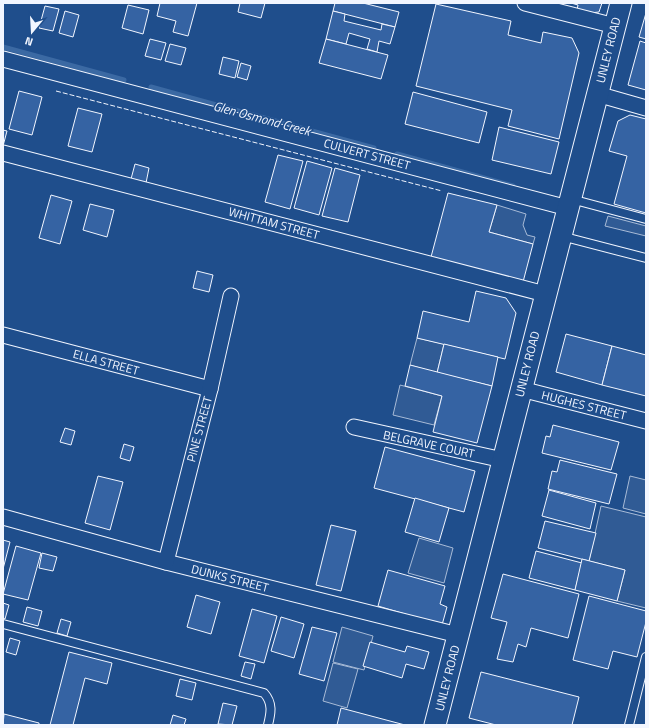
<svg xmlns="http://www.w3.org/2000/svg" width="649" height="728" viewBox="0 0 649 728" font-family="'Titillium Web',sans-serif">
  <style>
    .parking { fill: #305b95; stroke: #a8bbd7 }
    .lines { fill: none; stroke-linecap: round; stroke-linejoin: round }
    .stream { stroke: #3b69a3; stroke-width: 5 }
    .building { fill: #3563a3; stroke: #f2f6ff }
    .service-casing { stroke: #f2f6ff; stroke-width: 10 }
    .minor-casing { stroke: #f2f6ff; stroke-width: 17 }
    .secondary-casing { stroke: #f2f6ff; stroke-width: 23 }
    .service { stroke: #1f4e8c; stroke-width: 8 }
    .minor { stroke: #1f4e8c; stroke-width: 15 }
    .secondary { stroke: #1f4e8c; stroke-width: 21 }
    .fence { stroke: #f2f6ff; stroke-width: 1; stroke-dasharray: 5 2; stroke-linecap: butt }
    .labels { text-anchor: middle; dominant-baseline: central; stroke-width: 3; stroke-linejoin: round; paint-order: stroke }
    .street-label { font-size: 12px; fill: #f2f6ff; stroke: #1f4e8c }
    .water-label { font-size: 13px; font-style: italic; fill: #f2f6ff; stroke: #1f4e8c }
  </style>
  <rect width="100%" height="100%" fill="#1f4e8c"/>
  <g class="parking">
    <path d="M497 205 526 214 523 225 527 235 535 237 533 244 489 232Z"/>
    <path d="M608 216 646 226V236L605 226Z"/>
    <path d="M417 338 444 344 437 373 410 365Z"/>
    <path d="M400 385 442 396 434 425 393 415Z"/>
    <path d="M630 476 646 480V514L623 508Z"/>
    <path d="M601 506 646 517V608L617 601 625 570 589 561Z"/>
    <path d="M419 538 453 548 444 583 408 573Z"/>
    <path d="M342 627 373 636 364 670 333 662Z"/>
    <path d="M333 663 358 669 347 708 323 701Z"/>
  </g>
  <g class="lines">
    <g class="stream">
      <path d="M3 47 124 80"/>
      <path d="M151 87 374 148"/>
      <path d="M397 154 513 186"/>
    </g>
  </g>
  <g class="building">
    <path d="M160 3H197L188 36 173 32 176 21 157 16Z"/>
    <path d="M240 3H265L261 18 238 12Z"/>
    <path d="M335 3H363L399 12 395 27 333 11Z"/>
    <path d="M571 3H602L599 12 590 13 577 10 578 5Z"/>
    <path d="M436 4 511 21 508 35 541 43 543 32 572 38 579 53 559 139 508 126 512 110 416 86Z"/>
    <path d="M128 5 149 10 143 34 122 28Z"/>
    <path d="M45 6 59 9 53 31 39 28Z"/>
    <path d="M65 11 79 15 73 37 59 33Z"/>
    <path d="M333 11 345 14 344 21 381 30 382 24 395 27 390 44 379 41 377 52 367 49 370 39 349 33 346 44 326 39Z"/>
    <path d="M646 13V39L639 37Z"/>
    <path d="M150 39 166 43 161 60 145 56Z"/>
    <path d="M326 39 388 55 381 79 319 63Z"/>
    <path d="M640 41 646 43V90L628 85Z"/>
    <path d="M170 44 186 48 181 65 165 61Z"/>
    <path d="M223 57 239 61 235 78 219 74Z"/>
    <path d="M241 63 251 66 247 80 237 77Z"/>
    <path d="M19 91 42 97 32 135 9 129Z"/>
    <path d="M413 92 487 112 479 143 405 124Z"/>
    <path d="M78 108 102 114 92 152 68 146Z"/>
    <path d="M630 115 646 119V213L614 204 627 156 609 151 618 121Z"/>
    <path d="M499 127 559 142 551 174 492 160Z"/>
    <path d="M3 130 7 131 3 146Z"/>
    <path d="M278 155 303 161 290 209 265 202Z"/>
    <path d="M307 161 332 168 319 215 294 208Z"/>
    <path d="M135 164 149 168 146 183 131 179Z"/>
    <path d="M335 168 360 175 348 222 322 216Z"/>
    <path d="M448 193 497 205 489 232 533 244 523 282 431 257Z"/>
    <path d="M51 195 72 201 60 244 39 238Z"/>
    <path d="M90 204 114 210 107 237 83 230Z"/>
    <path d="M197 271 213 275 209 292 193 288Z"/>
    <path d="M476 291 506 298 516 313 505 359 417 338 423 311 469 322Z"/>
    <path d="M566 334 612 346 602 385 556 372Z"/>
    <path d="M444 344 498 357 492 386 437 373Z"/>
    <path d="M612 346 646 355V396L602 385Z"/>
    <path d="M410 365 492 386 477 443 433 432 442 396 405 386Z"/>
    <path d="M553 425 619 442 611 470 542 453 546 436 550 437Z"/>
    <path d="M65 428 75 431 71 445 60 442Z"/>
    <path d="M124 444 134 447 130 461 120 458Z"/>
    <path d="M385 447 475 471 464 512 374 488Z"/>
    <path d="M560 460 617 474 609 504 548 489 552 471 557 472Z"/>
    <path d="M98 476 123 482 110 530 85 523Z"/>
    <path d="M549 490 596 503 590 529 542 516Z"/>
    <path d="M415 498 449 508 439 542 405 532Z"/>
    <path d="M545 521 596 533 589 561 538 548Z"/>
    <path d="M331 525 356 531 341 591 316 585Z"/>
    <path d="M3 540 10 542 3 569Z"/>
    <path d="M16 546 41 553 28 600 3 594Z"/>
    <path d="M536 551 582 563 575 590 529 578Z"/>
    <path d="M42 553 57 557 53 571 39 568Z"/>
    <path d="M582 559 625 570 617 601 575 590Z"/>
    <path d="M388 570 445 586 440 604 447 607 442 625 378 606Z"/>
    <path d="M503 574 579 594 568 638 531 628 526 647 518 644 513 662 497 659 507 622 491 618Z"/>
    <path d="M196 595 220 602 211 634 187 627Z"/>
    <path d="M589 596 646 611V622L637 657 613 651 608 669 573 660Z"/>
    <path d="M3 603 9 605 5 619 3 618Z"/>
    <path d="M27 607 42 611 38 626 23 622Z"/>
    <path d="M252 609 277 616 264 663 239 656Z"/>
    <path d="M281 617 304 624 294 658 271 651Z"/>
    <path d="M61 619 71 622 67 636 57 633Z"/>
    <path d="M312 627 337 633 324 681 299 674Z"/>
    <path d="M10 638 20 641 16 655 6 652Z"/>
    <path d="M370 642 405 652 407 646 429 652 424 669 406 664 402 678 363 666Z"/>
    <path d="M69 652 112 663 107 684 85 678 73 725H50Z"/>
    <path d="M245 662 255 664 251 679 241 676Z"/>
    <path d="M481 672 579 697 572 725H496L469 718Z"/>
    <path d="M180 679 196 683 192 700 176 696Z"/>
    <path d="M223 703 237 706 232 725 218 724Z"/>
    <path d="M341 708 405 725H337Z"/>
    <path d="M4 714 39 723V725H3Z"/>
    <path d="M173 715 186 719 184 725H170Z"/>
  </g>
  <g class="lines">
    <g class="service-casing">
      <g id="service">
        <path d="M571 199 646 219"/>
        <path d="M561 236 646 258"/>
        <path d="M3 624 264 693C273 703 271 713 268 725"/>
        <path d="M629 725 646 657"/>
      </g>
    </g>
    <g class="minor-casing">
      <g id="minor">
        <path d="M525 3 615 26"/>
        <path d="M3 59 568 208"/>
        <path d="M597 94 646 108"/>
        <path d="M3 153 545 294"/>
        <path d="M3 335 210 389"/>
        <path d="M521 389 646 421"/>
        <path d="M354 427 503 460"/>
        <path d="M3 517 166 562 458 635"/>
        <path d="M166 562 210 389 231 296"/>
      </g>
    </g>
    <g class="secondary-casing">
      <path id="secondary" d="M435 725 621 3"/>
    </g>
    <use href="#service" class="service"/>
    <use href="#minor" class="minor"/>
    <use href="#secondary" class="secondary"/>
    <path class="fence" d="M56 91 442 191"/>
  </g>
  <g class="labels">
    <g class="street-label">
      <text transform="translate(608 50) rotate(-76)">UNLEY ROAD</text>
      <text transform="translate(367 154) rotate(15)">CULVERT STREET</text>
      <text transform="translate(274 223) rotate(15)">WHITTAM STREET</text>
      <text transform="translate(106 362) rotate(15)">ELLA STREET</text>
      <text transform="translate(527 364) rotate(-76)">UNLEY ROAD</text>
      <text transform="translate(584 405) rotate(14)">HUGHES STREET</text>
      <text transform="translate(199 429) rotate(-75)">PINE STREET</text>
      <text transform="translate(429 444) rotate(12)">BELGRAVE COURT</text>
      <text transform="translate(230 578) rotate(14)">DUNKS STREET</text>
      <text transform="translate(447 678) rotate(-76)">UNLEY ROAD</text>
    </g>
    <g class="water-label">
      <text transform="translate(262 118) rotate(15)">Glen Osmond Creek</text>
    </g>
  </g>
  <rect width="649" height="728" fill="none" stroke="#f2f6ff" stroke-width="8"/>
  <g transform="translate(32 32) rotate(198)" stroke="#1f4e8c" stroke-width="3" paint-order="stroke">
  <path d="M0-3L7 15L0 10L-7 15Z" fill="#f2f6ff"/>
  <text y="-6" font-size="11" font-weight="bold" text-anchor="middle" fill="#f2f6ff">N</text>
  </g>
</svg>
